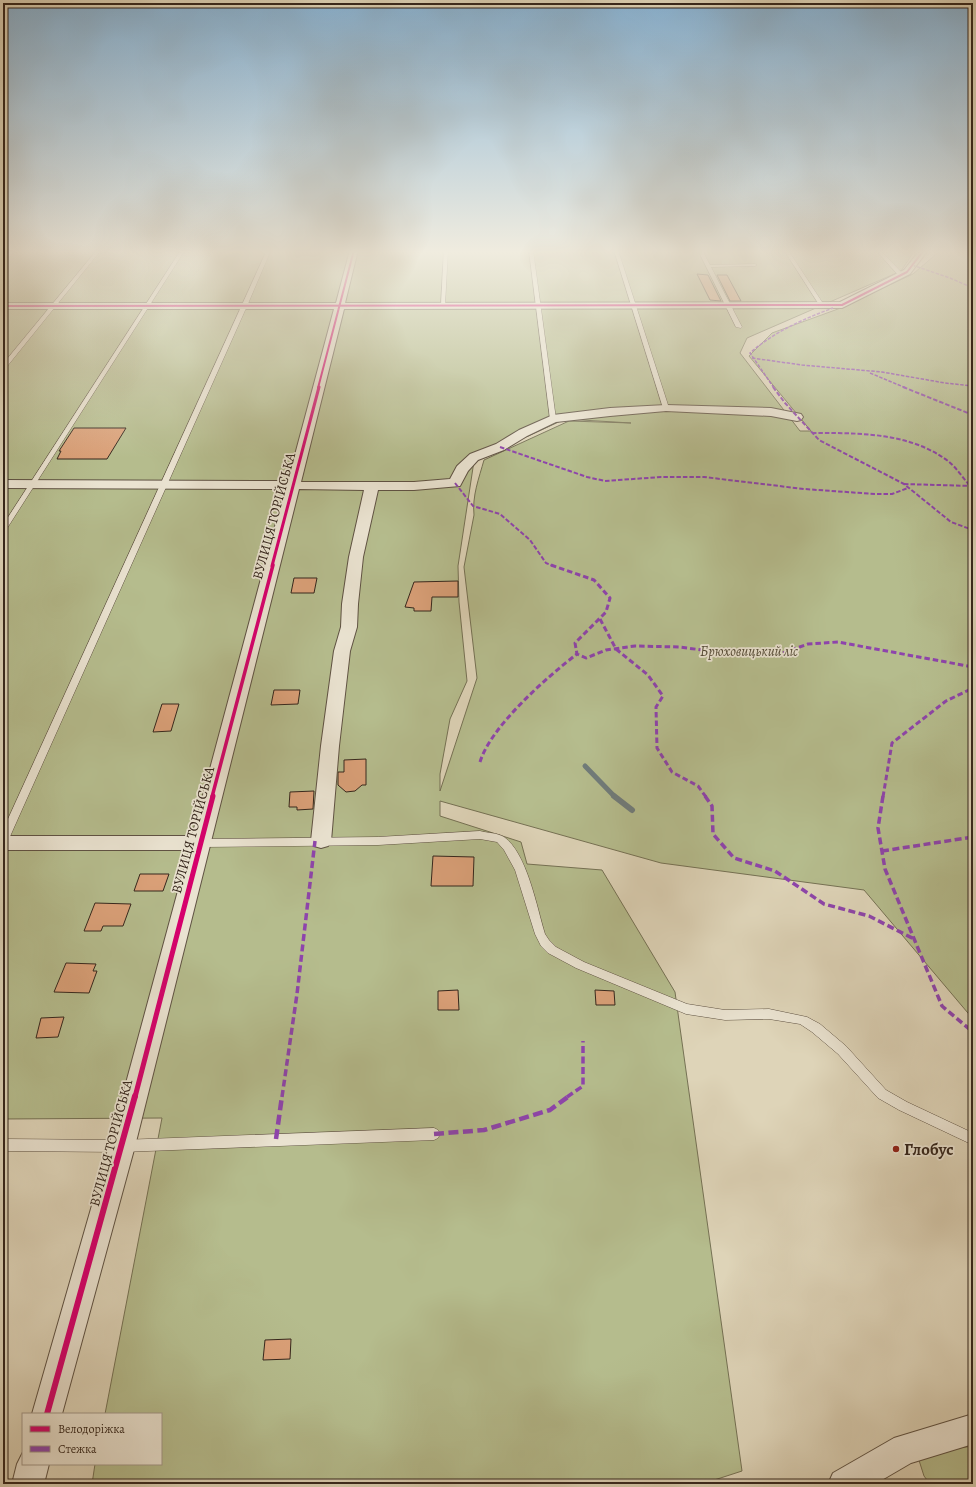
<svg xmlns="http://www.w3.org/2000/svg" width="976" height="1487" viewBox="0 0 976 1487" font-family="Alegreya,serif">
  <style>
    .green { fill: #b5bc8d; stroke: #757154; fill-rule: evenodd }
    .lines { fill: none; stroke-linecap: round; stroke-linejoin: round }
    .stream-far1 { stroke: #707c7b; stroke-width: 5 }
    .stream { stroke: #707c7b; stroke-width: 6 }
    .building { fill: #daa078; stroke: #35261c }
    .service-casing { stroke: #5f5243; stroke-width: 1 }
    .minor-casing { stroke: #5f5243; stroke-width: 2 }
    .service { fill: #eae3d1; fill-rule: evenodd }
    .minor { fill: #eae3d1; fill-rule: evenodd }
    .quiet-far4 { stroke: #8e44ad; stroke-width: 1.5; stroke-dasharray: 3.5 1.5; stroke-linecap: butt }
    .quiet-far3 { stroke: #8e44ad; stroke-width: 2; stroke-dasharray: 4.5 2; stroke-linecap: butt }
    .quiet-far2 { stroke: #8e44ad; stroke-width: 3; stroke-dasharray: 5.5 3; stroke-linecap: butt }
    .quiet-far1 { stroke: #8e44ad; stroke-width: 3.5; stroke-dasharray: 7 3.5; stroke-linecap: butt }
    .quiet { stroke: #8e44ad; stroke-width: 4.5; stroke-dasharray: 10 4.5; stroke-linecap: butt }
    .cycleway-far4-casing { stroke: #eae3d1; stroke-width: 3.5 }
    .cycleway-far3-casing { stroke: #eae3d1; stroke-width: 5 }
    .cycleway-far2-casing { stroke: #eae3d1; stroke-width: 6 }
    .cycleway-far1-casing { stroke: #eae3d1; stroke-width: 8 }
    .cycleway-casing { stroke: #eae3d1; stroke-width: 8 }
    .cycleway-far4 { stroke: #d6006c; stroke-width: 2 }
    .cycleway-far3 { stroke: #d6006c; stroke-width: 3 }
    .cycleway-far2 { stroke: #d6006c; stroke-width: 3.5 }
    .cycleway-far1 { stroke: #d6006c; stroke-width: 5 }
    .cycleway { stroke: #d6006c; stroke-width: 6 }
    .poi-dot { fill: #8f2418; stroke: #eae3d1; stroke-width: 1.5 }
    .labels { text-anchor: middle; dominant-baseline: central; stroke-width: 3.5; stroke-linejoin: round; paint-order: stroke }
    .street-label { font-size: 14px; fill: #35261c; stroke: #eae3d1 }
    .park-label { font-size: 14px; font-style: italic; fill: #554c38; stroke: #eae3d1 }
    .near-poi-label { font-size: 17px; font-weight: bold; fill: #35261c; stroke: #eae3d1; text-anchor: start }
  </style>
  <rect width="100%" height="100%" fill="#ded4b8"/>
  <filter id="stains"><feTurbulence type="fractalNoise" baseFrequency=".005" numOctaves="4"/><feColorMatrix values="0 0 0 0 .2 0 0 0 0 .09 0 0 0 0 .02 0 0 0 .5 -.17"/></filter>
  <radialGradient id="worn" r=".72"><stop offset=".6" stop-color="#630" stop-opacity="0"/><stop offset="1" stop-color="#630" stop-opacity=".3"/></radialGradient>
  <g class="green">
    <path d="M3 250H915L901 271 747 338 740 353 800 431H811L749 356 772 333 838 309 913 274 941 250H973V1019L864 890 661 863 440 801V816L521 842 527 864 602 870 675 992 742 1471 702 1484H92L95 1464H161V1414H105L162 1118 3 1119ZM565 419 631 423 569 421 484 460C479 478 472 496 474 515L464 567 477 678 440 791V774L450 719 467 681 459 602 458 566 474 461Z"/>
    <path d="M973 1446V1484H930L924 1476 917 1454Z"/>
  </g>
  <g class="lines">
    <path class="stream-far1" d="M585 766 615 797"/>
    <path class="stream" d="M614 796 632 810"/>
  </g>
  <g class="building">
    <path d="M697 274 708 275 721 301 710 300Z"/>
    <path d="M717 275H727L741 301H730Z"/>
    <path d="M74 428H126L107 459H57L61 451H59Z"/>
    <path d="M294 578H317L314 593H291Z"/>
    <path d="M458 581V597H432L431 611H414V608L405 607 414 582Z"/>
    <path d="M274 690H300L298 704 271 705Z"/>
    <path d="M162 704H179L171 731 153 732Z"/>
    <path d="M366 759V785H362L355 791 346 792 338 785V772H344V760Z"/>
    <path d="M314 791 313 809 297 810V807H289L290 792Z"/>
    <path d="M433 856 474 857 473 886H431Z"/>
    <path d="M140 874H169L163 891H134Z"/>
    <path d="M95 903 131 904 123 926H103L101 931H84Z"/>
    <path d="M66 963 96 964 93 971H97L89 993 54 992Z"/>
    <path d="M458 990 459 1010H438V991Z"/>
    <path d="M595 990 614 991 615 1005H596Z"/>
    <path d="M64 1017 58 1037 36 1038 41 1018Z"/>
    <path d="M291 1339 290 1359 263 1360 265 1340Z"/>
  </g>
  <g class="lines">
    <g class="service-casing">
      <g id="service">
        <path d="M12 250H16L3 263V259Z"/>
        <path d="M97 250H101L5 369 3 370V364Z"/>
        <path d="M181 250H185L6 530 3 532V525Z"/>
        <path d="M267 250H271L247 306 8 841 7 844 3 845V830Z"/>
        <path d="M444 250H448L445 305 443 306 441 305Z"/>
        <path d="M529 250H533L556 419 553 421 550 419Z"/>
        <path d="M614 250H618L669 408 668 409 663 408Z"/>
        <path d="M698 250H702L710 265 755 264 757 265 755 266 711 267 742 327 741 328 736 327Z"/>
        <path d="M784 250H788L824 305V306H820Z"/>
        <path d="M876 250H880L903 274V276H899Z"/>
        <path d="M480 831C487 833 498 833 504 837 527 853 537 908 545 934L549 940 556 947 584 962 687 1004 725 1010 769 1009 807 1017 820 1024 846 1046 886 1090 907 1102 973 1133V1145L899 1110 878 1098 838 1054 812 1032 800 1024 769 1019 725 1020 686 1014 576 968 548 953 541 946 535 934 515 870 504 850 497 842 480 839 378 845 201 847 197 846 196 843 197 840 201 839 378 837Z"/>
        <path d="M434 1128 438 1130 440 1134 438 1138 434 1140 122 1152 3 1151V1139L122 1140Z"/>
      </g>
    </g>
    <g class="minor-casing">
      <g id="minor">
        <path d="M350 250H358L345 303 840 302 904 270 920 250H928L910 274 842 308 344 309 301 482H414L450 479 457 466 470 454 496 444 519 430 553 415 610 408 666 405 771 408 801 414 803 417 801 420 797 421 771 416 666 411 610 416 556 422 527 436 504 450 478 460 468 471 460 486 414 490H378L363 557 358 604 357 627 350 651 339 746 331 841 328 846 321 848 314 846 311 841 321 746 334 651 341 627 342 604 349 557 364 490 299 489 135 1146 62 1414H32L109 1146 189 850H3V836H192L285 489 3 488V480L288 481 334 309H3V303H336Z"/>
        <path d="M973 1414V1444L911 1463 875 1484H828L833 1473 894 1438Z"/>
        <path d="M23 1452V1464H49L44 1484H12L17 1464Z"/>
      </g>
    </g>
    <use href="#service" class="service"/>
    <use href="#minor" class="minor"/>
    <g class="quiet-far4">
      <path d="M912 265 950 278 973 288"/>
      <path d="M752 358 802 365 882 372 945 383 973 386"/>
      <path d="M870 373 906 388"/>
      <path d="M774 388 750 353C774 332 803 319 833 308"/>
    </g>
    <g class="quiet-far3">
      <path d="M773 387 785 403 819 440 904 484 951 522 973 530"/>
      <path d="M903 387 973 415"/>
      <path d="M812 433C858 433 909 432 948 461 956 467 963 478 970 486"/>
      <path d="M500 447 587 477 605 481 661 477H704L804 489 875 494H892L908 488"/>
      <path d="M455 483 473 506 500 514 530 540 546 563 553 566"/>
      <path d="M904 484 973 486"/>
    </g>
    <g class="quiet-far2">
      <path d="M551 565 594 580 610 598 606 612 575 643 577 654 586 658 606 650 635 646 679 647 733 654H780L808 644 838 642 973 667"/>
      <path d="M600 619 616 649 648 675 663 696 656 707 657 748 672 772 698 786 706 797"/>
      <path d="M480 762C491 726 547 677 577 654"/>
      <path d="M883 797 892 743 946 701 973 688"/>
    </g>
    <g class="quiet-far1">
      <path d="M705 796 712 806 713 834 734 858 775 871 824 904 869 916 914 939"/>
      <path d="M883 796 878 828 885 869 942 1006 973 1032"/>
      <path d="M882 851 973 837"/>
      <path d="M282 1097 297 994 315 841"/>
      <path d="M567 1097 583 1086V1041"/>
    </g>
    <g class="quiet">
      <path d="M434 1134 484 1130 550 1110 569 1096"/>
      <path d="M276 1139 282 1096"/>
    </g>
    <g class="cycleway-far4-casing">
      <g id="cycleway-far4">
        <path d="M3 306 842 305 907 272 924 250"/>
        <path d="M318 388 354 250"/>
      </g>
    </g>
    <g class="cycleway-far3-casing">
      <path id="cycleway-far3" d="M272 566 319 387"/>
    </g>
    <g class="cycleway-far2-casing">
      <path id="cycleway-far2" d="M212 797 273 565"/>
    </g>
    <g class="cycleway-far1-casing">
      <path id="cycleway-far1" d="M135 1097 213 796"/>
    </g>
    <g class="cycleway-casing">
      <path id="cycleway" d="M47 1414 135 1096"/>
    </g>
    <use href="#cycleway-far4" class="cycleway-far4"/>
    <use href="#cycleway-far3" class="cycleway-far3"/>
    <use href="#cycleway-far2" class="cycleway-far2"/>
    <use href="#cycleway-far1" class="cycleway-far1"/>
    <use href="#cycleway" class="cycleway"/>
  </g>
  <linearGradient id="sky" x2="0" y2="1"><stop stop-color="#88b4d6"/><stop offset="0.55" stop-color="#f0ecdf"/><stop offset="1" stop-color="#f0ecdf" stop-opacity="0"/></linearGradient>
  <rect width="976" height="458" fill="url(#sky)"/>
  <circle class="poi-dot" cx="896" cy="1149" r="4"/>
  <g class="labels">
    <g class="street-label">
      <text transform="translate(274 516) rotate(-75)">ВУЛИЦЯ ТОРІЙСЬКА</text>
      <text transform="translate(193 830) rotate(-75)">ВУЛИЦЯ ТОРІЙСЬКА</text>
      <text transform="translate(111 1143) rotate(-75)">ВУЛИЦЯ ТОРІЙСЬКА</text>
    </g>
    <g class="park-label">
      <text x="749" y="651">Брюховицький ліс</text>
    </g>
    <g class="near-poi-label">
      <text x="904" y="1149">Глобус</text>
    </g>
  </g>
  <rect width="976" height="1487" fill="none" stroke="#ded4b8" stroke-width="16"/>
  <rect x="4" y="4" width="968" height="1479" fill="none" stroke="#35261c" stroke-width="2"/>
  <rect x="8" y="8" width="960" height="1471" fill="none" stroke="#35261c"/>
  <rect x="22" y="1413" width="140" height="52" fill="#eae3d1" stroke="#a29789"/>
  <rect x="30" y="1426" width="20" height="6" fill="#d6006c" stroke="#a29789"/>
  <text x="58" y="1433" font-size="12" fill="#35261c">Велодоріжка</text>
  <rect x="30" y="1446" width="20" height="6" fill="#8e44ad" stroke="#a29789"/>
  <text x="58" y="1453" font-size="12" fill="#35261c">Стежка</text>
  <rect width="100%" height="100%" filter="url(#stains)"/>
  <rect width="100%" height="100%" fill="url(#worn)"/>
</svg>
